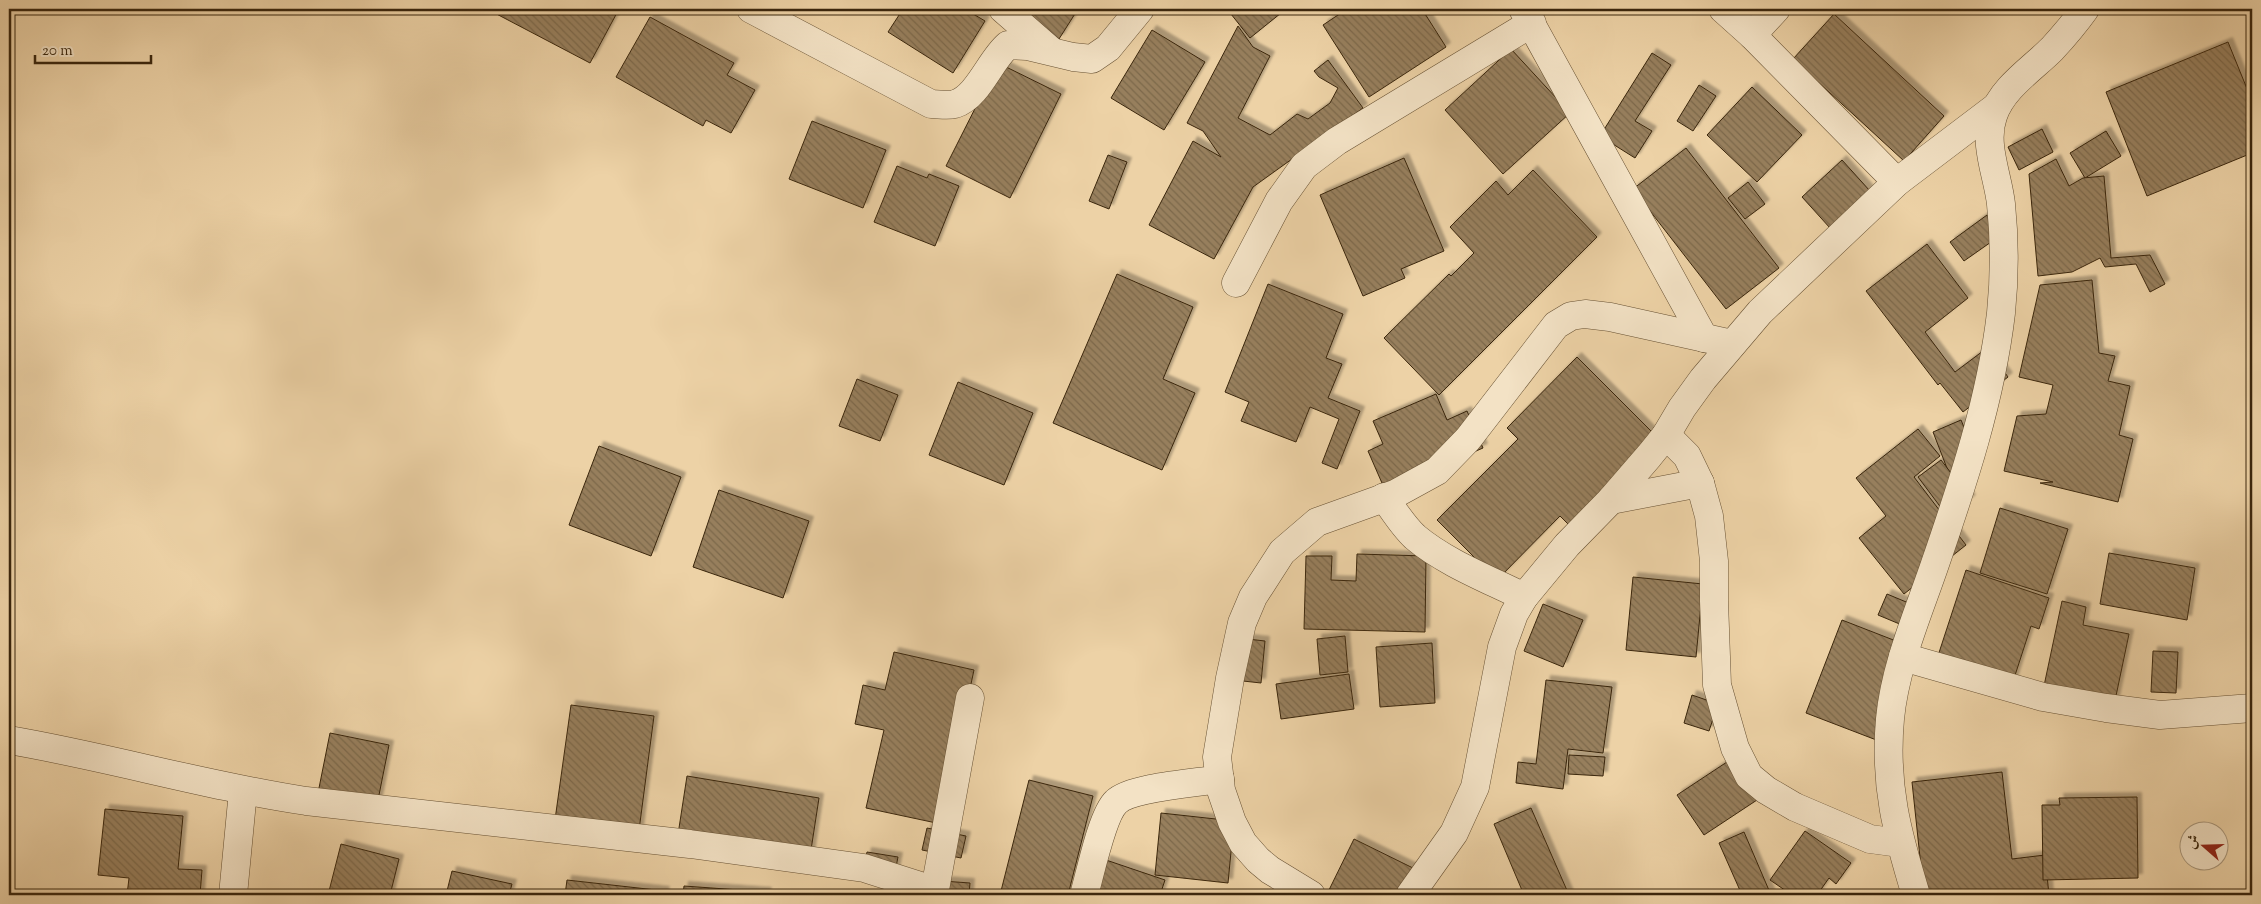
<svg xmlns="http://www.w3.org/2000/svg" width="2261" height="904" viewBox="0 0 2261 904" font-family="'Sorts Mill Goudy',Amiri,serif">
  <style>
    .building { fill: url(#building-back-hatch); stroke: #3a260d; filter: url(#shadow) }
    .lines { fill: none; stroke-linecap: round; stroke-linejoin: round }
    .minor-casing { stroke: #675133; stroke-width: 29 }
    .minor { stroke: #f3e2c5; stroke-width: 28 }
  </style>
  <defs>
    <pattern id="building-back-hatch" width="6" height="6" patternUnits="userSpaceOnUse" patternTransform="scale(1.25)"><rect width="6" height="6" fill="#977f5d"/><path d="M-1 5l2 2M0 0l6 6M5-1l2 2" fill="none" stroke="#7c684b"/></pattern>
    <filter id="shadow"><feDropShadow dx="4.5" dy="-4.5" stdDeviation="1" flood-color="#0004"/></filter>
  </defs>
  <rect width="100%" height="100%" fill="#edd2a6"/>
  <filter id="stains"><feTurbulence type="fractalNoise" baseFrequency=".004" numOctaves="4"/><feColorMatrix values="0 0 0 0 .2 0 0 0 0 .09 0 0 0 0 .02 0 0 0 .5 -.17"/></filter>
  <radialGradient id="worn" r=".72"><stop offset=".6" stop-color="#630" stop-opacity="0"/><stop offset="1" stop-color="#630" stop-opacity=".3"/></radialGradient>
  <g class="building">
    <path d="M487 9H619L590 63Z"/>
    <path d="M903 9H965L985 21 953 73 888 32Z"/>
    <path d="M1013 9H1078L1059 39Z"/>
    <path d="M1227 9H1286L1250 38Z"/>
    <path d="M1347 9H1422L1446 47 1369 97 1323 25Z"/>
    <path d="M1834 14 1944 116 1904 161 1793 59Z"/>
    <path d="M650 17 734 63 727 75 755 90 731 133 706 120 703 126 616 77Z"/>
    <path d="M1238 26 1253 47 1270 56 1238 118 1270 135 1297 114 1308 119 1330 103 1338 88 1319 77 1314 71 1328 60 1363 108 1253 187 1214 259 1149 225 1193 141 1221 157 1203 131 1187 123Z"/>
    <path d="M1152 30 1205 62 1164 130 1111 98Z"/>
    <path d="M2228 42 2252 101V153L2147 196 2106 92Z"/>
    <path d="M1511 49 1570 113 1503 174 1445 110Z"/>
    <path d="M1652 53 1671 65 1635 121 1652 131 1635 158 1600 136Z"/>
    <path d="M998 63 1061 94 1010 198 946 166Z"/>
    <path d="M1699 85 1716 96 1693 131 1677 121Z"/>
    <path d="M1752 87 1802 135 1757 182 1707 135Z"/>
    <path d="M812 121 886 150 863 208 789 179Z"/>
    <path d="M2042 129 2053 152 2019 170 2008 147Z"/>
    <path d="M2106 131 2121 156 2085 178 2070 153Z"/>
    <path d="M1686 148 1779 268 1726 309 1633 189Z"/>
    <path d="M1108 155 1127 162 1109 209 1089 201Z"/>
    <path d="M1404 158 1444 251 1401 269 1405 278 1363 296 1320 195Z"/>
    <path d="M2056 159 2069 186 2083 178 2104 176 2111 258 2150 255 2165 284 2150 292 2136 264 2105 267 2100 258 2072 272 2038 276 2029 174Z"/>
    <path d="M1842 160 1870 191 1830 228 1802 197Z"/>
    <path d="M897 166 927 178 929 174 959 186 935 246 874 222Z"/>
    <path d="M1533 170 1597 237 1439 395 1384 338 1449 274 1451 276 1474 253 1450 227 1496 181 1508 195Z"/>
    <path d="M1748 182 1765 204 1745 219 1728 198Z"/>
    <path d="M1987 215 2001 235 1964 261 1950 242Z"/>
    <path d="M1927 244 1968 298 1925 332 1955 372 1987 348 2008 377 1963 412 1940 383 1938 385 1866 291Z"/>
    <path d="M1117 274 1193 307 1163 379 1195 393 1162 470 1053 423Z"/>
    <path d="M2092 280 2099 353 2115 356 2108 381 2130 386 2119 435 2133 439 2118 502 2040 483 2053 482 2004 471 2017 416 2046 414 2053 385 2019 377 2040 285Z"/>
    <path d="M1268 284 1343 314 1326 358 1342 364 1328 398 1360 411 1337 469 1322 463 1339 419 1310 407 1296 442 1241 421 1249 402 1225 392Z"/>
    <path d="M1577 357 1667 447 1579 535 1560 516 1497 580 1437 520 1518 439 1507 428Z"/>
    <path d="M857 379 898 395 880 441 839 426Z"/>
    <path d="M958 382 1033 413 1004 485 929 455Z"/>
    <path d="M1436 394 1447 420 1467 411 1483 448 1385 490 1368 451 1383 444 1373 421Z"/>
    <path d="M1961 420 1979 463 1950 476 1933 432Z"/>
    <path d="M1918 429 1940 456 1914 477 1966 545 1904 594 1859 538 1886 516 1856 478Z"/>
    <path d="M599 446 681 477 651 556 569 525Z"/>
    <path d="M1941 460 1971 499 1948 517 1918 477Z"/>
    <path d="M719 490 809 521 783 598 693 567Z"/>
    <path d="M2000 508 2068 529 2047 594 1980 573Z"/>
    <path d="M2109 553 2195 568 2187 620 2100 604Z"/>
    <path d="M1357 554 1426 556 1425 632 1304 629 1306 556H1332L1331 580 1356 581Z"/>
    <path d="M1966 570 2049 598 2039 629 2031 626 2008 697 1933 671Z"/>
    <path d="M1633 577 1703 584 1696 657 1626 650Z"/>
    <path d="M1887 594 1923 609 1914 630 1878 615Z"/>
    <path d="M2062 601 2086 607 2083 625 2129 634 2112 715 2041 700Z"/>
    <path d="M1543 604 1583 620 1563 667 1524 651Z"/>
    <path d="M1842 620 1914 648 1879 741 1806 713Z"/>
    <path d="M1345 636 1348 672 1320 675 1317 639Z"/>
    <path d="M1239 638 1265 641 1261 683 1234 680Z"/>
    <path d="M1432 643 1435 703 1380 707 1376 647Z"/>
    <path d="M2153 651 2178 652 2176 693 2151 692Z"/>
    <path d="M894 652 974 670 941 824 866 808 884 730 855 724 863 685 885 690Z"/>
    <path d="M1349 674 1354 709 1281 719 1276 684Z"/>
    <path d="M1546 680 1612 687 1603 753 1568 749 1563 789 1516 783 1518 762 1536 764Z"/>
    <path d="M1692 695 1718 704 1709 731 1684 723Z"/>
    <path d="M571 705 654 716 638 838 554 827Z"/>
    <path d="M330 733 389 745 376 810 317 798Z"/>
    <path d="M1569 755 1605 757 1603 776 1568 774Z"/>
    <path d="M1733 758 1760 798 1704 835 1677 795Z"/>
    <path d="M2002 772 2012 859 2045 855 2049 895H1962L1961 890 1924 895 1912 782Z"/>
    <path d="M687 776 819 798 809 863 677 841Z"/>
    <path d="M1029 780 1093 796 1068 895H1000Z"/>
    <path d="M2137 797 2138 878 2043 880 2042 805H2060L2059 798Z"/>
    <path d="M1531 808 1569 895H1524L1494 824Z"/>
    <path d="M105 809 183 816 178 869 202 870 200 895H127L129 878 98 875Z"/>
    <path d="M1161 813 1234 821 1228 883 1155 875Z"/>
    <path d="M927 828 966 836 961 858 922 850Z"/>
    <path d="M1805 831 1851 863 1836 884 1829 878 1817 895H1792L1770 880Z"/>
    <path d="M1744 832 1771 895H1742L1719 843Z"/>
    <path d="M1354 839 1415 869 1403 895H1333L1328 892Z"/>
    <path d="M341 844 399 859 390 895H328Z"/>
    <path d="M867 852 898 857 894 877 863 872Z"/>
    <path d="M1106 860 1165 880 1160 895H1095Z"/>
    <path d="M452 871 512 884 509 895H446Z"/>
    <path d="M915 879 970 883 969 895H913Z"/>
    <path d="M567 880 665 891 664 895H565Z"/>
    <path d="M684 886 767 892 766 895H683Z"/>
  </g>
  <g class="lines">
    <g class="minor-casing">
      <g id="minor">
        <path d="M751 9 931 104C939 104 947 106 955 104 978 97 990 60 1008 45L1027 46 1073 57 1092 59 1108 48 1140 9"/>
        <path d="M1003 9 1050 50"/>
        <path d="M1523 9 1704 338"/>
        <path d="M1723 9 1752 35 1897 182"/>
        <path d="M1752 35 1776 9"/>
        <path d="M1236 283 1279 201 1304 166 1337 141 1532 23"/>
        <path d="M1666 435 1687 456 1700 483 1709 516 1714 561V601L1717 685 1735 748 1749 776 1766 790 1795 807 1870 839 1900 843"/>
        <path d="M1384 497C1394 511 1403 526 1415 537 1446 563 1488 579 1524 597"/>
        <path d="M1611 500 1700 483"/>
        <path d="M1903 657 2043 697 2106 708 2160 715 2252 708"/>
        <path d="M9 740C109 757 206 786 306 801L690 844 864 868 933 890"/>
        <path d="M233 895 243 791"/>
        <path d="M934 895 970 698"/>
        <path d="M1084 895C1090 875 1102 815 1116 802 1131 787 1197 783 1220 779"/>
        <path d="M1311 895 1270 870 1258 860 1243 843 1232 822 1221 790 1217 757 1230 678 1242 623 1253 597 1282 552 1317 522 1395 494 1437 471 1468 439 1556 325 1571 316 1585 314 1610 317 1732 344"/>
        <path d="M1410 895 1454 833 1475 787 1502 647 1514 614 1524 597 1567 545 1611 500 1649 456 1666 435 1682 408 1703 379 1760 312 1897 182 1996 107"/>
        <path d="M1916 895C1897 833 1884 785 1890 719 1895 666 1918 614 1935 564 1963 483 1991 399 2001 313 2005 274 2005 243 2001 204 1998 176 1983 144 1993 116 2002 88 2032 69 2052 49 2064 36 2075 23 2085 9"/>
      </g>
    </g>
    <use href="#minor" class="minor"/>
  </g>
  <rect width="2261" height="904" fill="none" stroke="#edd2a6" stroke-width="30"/>
  <rect x="10" y="10" width="2241" height="884" fill="none" stroke="#3a260d" stroke-width="2.5"/>
  <rect x="15" y="15" width="2231" height="874" fill="none" stroke="#3a260d"/>
  <g transform="translate(2204 846) rotate(290)"><circle r="24" fill="#f3e2c5" stroke="#a9977b"/>
  <path d="M0-4L9 19L0 12L-9 19Z" fill="#8f2418"/>
  <text y="-8" font-size="14" font-weight="bold" text-anchor="middle" fill="#3a260d">ش</text>
  </g>
  <path d="M35 55v8h116v-8" fill="none" stroke="#3a260d" stroke-width="2.5"/>
  <text x="42" y="55" font-size="15" fill="#3a260d" stroke="#f3e2c5" stroke-width="4" paint-order="stroke">20 m</text>
  <rect width="100%" height="100%" filter="url(#stains)"/>
  <rect width="100%" height="100%" fill="url(#worn)"/>
</svg>
